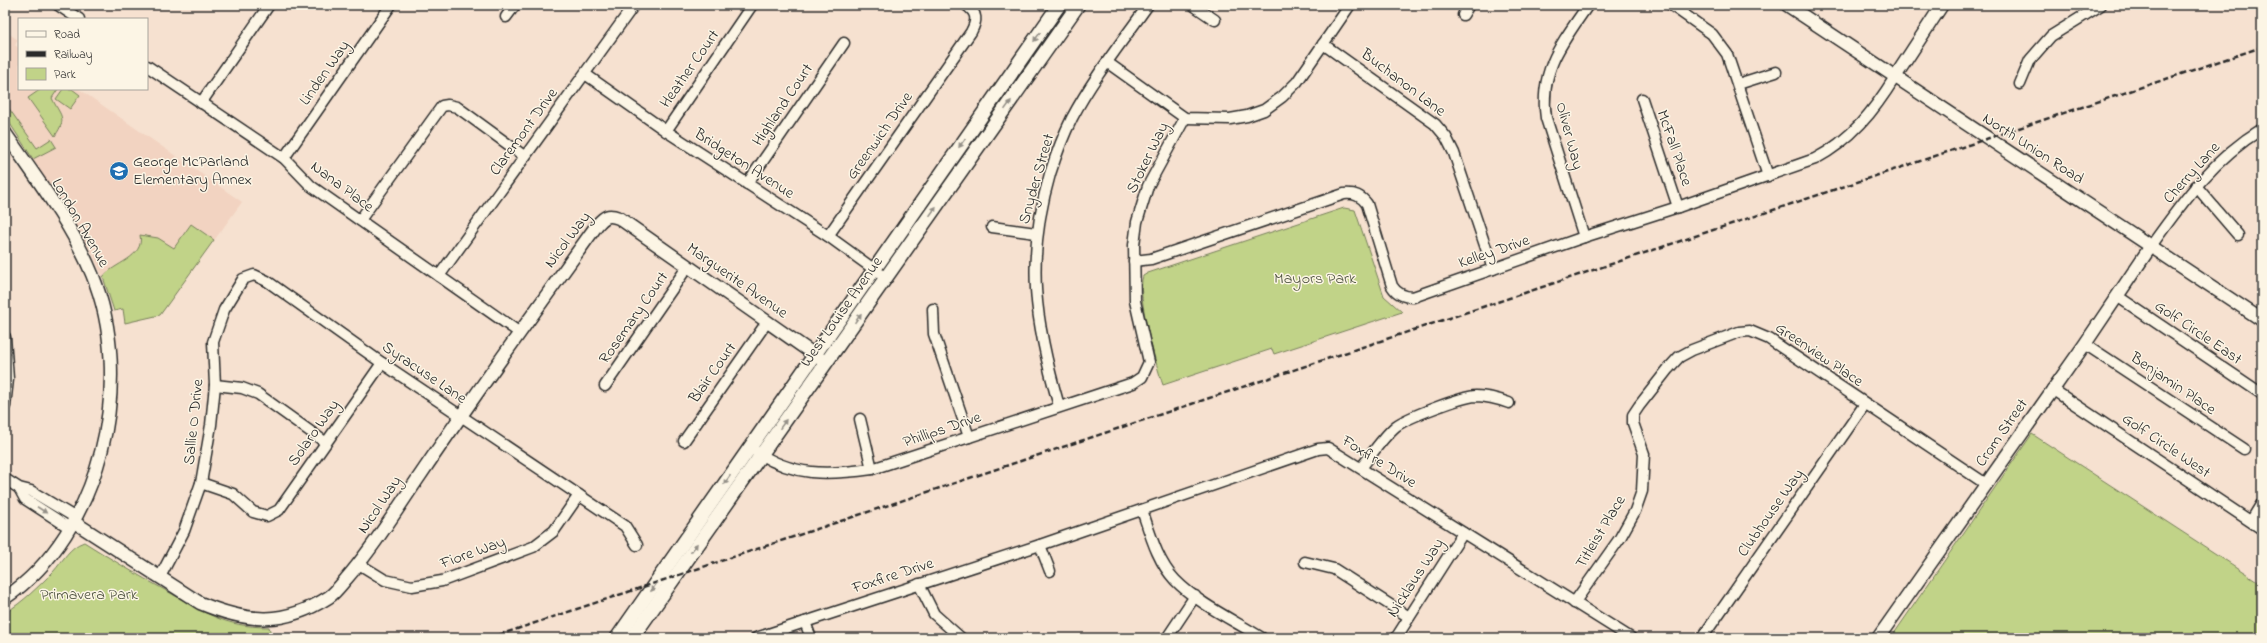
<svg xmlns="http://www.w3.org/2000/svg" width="2267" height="643" viewBox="0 0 2267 643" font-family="'Indie Flower',sans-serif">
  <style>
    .built { fill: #f2d3c1 }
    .green { fill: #c1d388; stroke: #767f5a }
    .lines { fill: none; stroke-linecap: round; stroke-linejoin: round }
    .minor-casing { stroke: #2b2b2b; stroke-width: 13 }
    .tertiary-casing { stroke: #2b2b2b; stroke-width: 15 }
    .secondary-casing { stroke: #2b2b2b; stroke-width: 16 }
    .minor { stroke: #fcf5e5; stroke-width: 10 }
    .tertiary { stroke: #fcf5e5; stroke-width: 12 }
    .secondary { stroke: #fcf5e5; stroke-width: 13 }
    .rail { stroke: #2b2b2b; stroke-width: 2.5; stroke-dasharray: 6 3; stroke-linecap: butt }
    .oneway { fill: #949088 }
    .labels { text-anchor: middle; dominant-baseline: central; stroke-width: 3; stroke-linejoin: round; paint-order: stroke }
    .street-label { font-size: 16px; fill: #2b2b2b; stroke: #fcf5e5 }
    .poi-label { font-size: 16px; fill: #2b2b2b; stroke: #fcf5e5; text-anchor: start }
    .park-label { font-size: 16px; fill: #505542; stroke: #fcf5e5 }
  </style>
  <rect width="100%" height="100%" fill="#f6e1d0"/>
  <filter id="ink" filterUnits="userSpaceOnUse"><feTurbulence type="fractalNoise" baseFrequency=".025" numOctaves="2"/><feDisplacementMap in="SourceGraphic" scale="8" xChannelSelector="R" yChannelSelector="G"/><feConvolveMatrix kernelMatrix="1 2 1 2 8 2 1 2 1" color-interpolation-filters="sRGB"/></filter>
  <g filter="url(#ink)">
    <path class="built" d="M5 31 18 40 15 45 19 48V89H79L242 202 160 315 125 323 123 309 114 311 110 295 94 256 5 116Z"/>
    <g class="green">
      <path d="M41 89H58L52 98C60 116 68 117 55 136L28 98Z"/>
      <path d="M63 89H72L80 95 70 109 56 99Z"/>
      <path d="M5 103 37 148 51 139 56 147 33 159 5 116Z"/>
      <path d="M1344 208 1355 210 1384 296 1402 312 1274 354 1272 349 1163 385C1156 365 1136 295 1143 276L1148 273Z"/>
      <path d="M191 224 214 240 160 315 125 323 123 309 114 311 103 277C113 263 145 258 140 235L158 238 174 248Z"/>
      <path d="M2032 434 2262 584V638H1891Z"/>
      <path d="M84 542C111 559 137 575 165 590 205 612 222 627 269 627L272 638H5V613C23 602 38 587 53 572 63 561 69 547 84 542Z"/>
    </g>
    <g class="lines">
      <g class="minor-casing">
        <g id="minor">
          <path d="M58 5 79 19"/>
          <path d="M1193 5 1215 20"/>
          <path d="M1671 5 1712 34 1727 54 1768 176"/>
          <path d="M1463 15 1469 5"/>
          <path d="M506 17 515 5"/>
          <path d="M1323 44 1435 124 1446 137 1454 153 1493 269"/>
          <path d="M1108 63 1185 118 1230 119 1247 116 1264 110 1282 97 1297 82 1350 5"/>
          <path d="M147 66 284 158 311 186 520 333"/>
          <path d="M585 74 666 131 828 236 886 278"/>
          <path d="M1738 84 1776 72"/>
          <path d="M2020 84 2030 60 2051 36 2101 5"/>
          <path d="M1642 99 1678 207"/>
          <path d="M201 103 269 5"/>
          <path d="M666 131 752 5"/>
          <path d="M284 158 391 5"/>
          <path d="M747 184 844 43"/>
          <path d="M2196 186 2238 235"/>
          <path d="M360 220 442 106 448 105 457 107 524 156"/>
          <path d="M992 227 1036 233"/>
          <path d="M828 236 971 32C977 21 978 13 966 5"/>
          <path d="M1584 237 1546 118C1539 70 1562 43 1588 5"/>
          <path d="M2151 246C2183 201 2214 158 2262 129"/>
          <path d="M1134 261 1151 259 1344 194C1355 193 1361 196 1367 204L1392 286C1397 294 1404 297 1413 297L1584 237 1678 207 1815 159C1851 140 1874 111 1895 77"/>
          <path d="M439 276 634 5"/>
          <path d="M2117 296 2262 394"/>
          <path d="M933 309 934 334 969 437"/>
          <path d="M5 337 8 379 5 406"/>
          <path d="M2085 344 2244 449"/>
          <path d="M215 385 242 388 258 394 325 442"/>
          <path d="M605 386 688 266"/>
          <path d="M2052 389 2262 529"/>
          <path d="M1059 406C1035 322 1025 260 1050 174 1056 155 1063 136 1072 118 1093 78 1122 42 1148 5"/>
          <path d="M860 419 872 469"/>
          <path d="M684 441 767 322"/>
          <path d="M755 451C793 477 828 475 872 469L1133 383 1142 377 1149 362 1135 301 1134 245 1137 222 1148 186 1185 118"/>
          <path d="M1361 468C1372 454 1382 438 1396 426 1408 417 1461 397 1476 396 1488 396 1498 399 1509 403"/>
          <path d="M5 479 19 488 31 491 76 518"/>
          <path d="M201 483 233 494 253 512 267 516 279 510 382 363"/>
          <path d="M19 488 25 499 70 528"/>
          <path d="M1142 510C1150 533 1157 561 1175 580 1197 603 1235 621 1262 638"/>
          <path d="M2251 521 2262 503"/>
          <path d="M1040 545 1050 571"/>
          <path d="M1305 562 1334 569 1409 617"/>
          <path d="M359 564 385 580 412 586 442 581 533 547 554 531 579 495"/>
          <path d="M160 577 184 531 201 483 211 425 215 385 213 342 224 310 243 279 254 275 267 281 382 363 625 526 637 545"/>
          <path d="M919 584 934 614 961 638"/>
          <path d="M1574 603 1620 538 1635 511 1642 491 1644 454 1633 423V415L1639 406 1668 369 1679 357 1692 350 1739 332 1750 331 1769 339 1986 484"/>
          <path d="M805 622 811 638"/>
          <path d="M756 638 1040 545 1318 449 1328 448 1631 638"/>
          <path d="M1167 638 1195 596"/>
          <path d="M1396 638 1463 533"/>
          <path d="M1702 638 1865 404"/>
        </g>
      </g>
      <g class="tertiary-casing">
        <g id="tertiary">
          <path d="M1787 5 2262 320"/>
          <path d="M1895 77 1942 5"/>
          <path d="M5 133C36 178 71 223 92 274 136 380 102 532 5 598"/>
          <path d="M74 522 200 603C248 623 284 626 329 597 335 593 341 585 346 579 374 547 397 509 421 474 478 390 538 307 597 225 605 216 608 214 619 218L822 360"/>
          <path d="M1878 638 2085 344 2151 246"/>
        </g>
      </g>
      <g class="secondary-casing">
        <g id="secondary">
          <path d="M617 638 1059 5"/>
          <path d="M632 638 1078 5"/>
        </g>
      </g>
      <use href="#minor" class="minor"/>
      <use href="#tertiary" class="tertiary"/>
      <use href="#secondary" class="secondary"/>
      <path class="rail" d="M490 638 2262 47"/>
    </g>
    <defs><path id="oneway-solid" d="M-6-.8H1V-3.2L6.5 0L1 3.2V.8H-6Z"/></defs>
    <g class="oneway">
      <use href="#oneway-solid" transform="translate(1037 37) rotate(125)"/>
      <use href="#oneway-solid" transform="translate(1008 105) rotate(-55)"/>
      <use href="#oneway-solid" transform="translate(962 143) rotate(125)"/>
      <use href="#oneway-solid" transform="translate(933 211) rotate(-55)"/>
      <use href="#oneway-solid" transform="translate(858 318) rotate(-55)"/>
      <use href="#oneway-solid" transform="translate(783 424) rotate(-55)"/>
      <use href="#oneway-solid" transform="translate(727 480) rotate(125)"/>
      <use href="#oneway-solid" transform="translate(42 510) rotate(33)"/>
      <use href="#oneway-solid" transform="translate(694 548) rotate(-54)"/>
      <use href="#oneway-solid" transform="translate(654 587) rotate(126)"/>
    </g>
  </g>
  <defs>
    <g id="school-disc" transform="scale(1)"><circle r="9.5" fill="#1f6fb2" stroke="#fcf5e5"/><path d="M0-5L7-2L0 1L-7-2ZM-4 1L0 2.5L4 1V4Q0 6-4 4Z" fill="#fff"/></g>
  </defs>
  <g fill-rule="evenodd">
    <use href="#school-disc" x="119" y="171"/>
  </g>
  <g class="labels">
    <g class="street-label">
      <text transform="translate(690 69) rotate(-55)">Heather Court</text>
      <text transform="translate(325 73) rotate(-55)">Linden Way</text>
      <text transform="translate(1403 83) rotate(37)">Buchanon Lane</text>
      <text transform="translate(783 105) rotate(-56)">Highland Court</text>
      <text transform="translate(524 132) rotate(-54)">Claremont Drive</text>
      <text transform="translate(880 136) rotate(-55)">Greenwich Drive</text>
      <text transform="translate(1569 136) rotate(75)">Oliver Way</text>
      <text transform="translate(1674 148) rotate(71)">McFall Place</text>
      <text transform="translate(2033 149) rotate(33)">North Union Road</text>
      <text transform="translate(1148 158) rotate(-64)">Stoker Way</text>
      <text transform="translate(744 164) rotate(33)">Bridgeton Avenue</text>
      <text transform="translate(2192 173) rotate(-48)">Cherry Lane</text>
      <text transform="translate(1037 179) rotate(-74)">Snyder Street</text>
      <text transform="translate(342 187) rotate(37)">Nana Place</text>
      <text transform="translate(80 223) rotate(60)">London Avenue</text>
      <text transform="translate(568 240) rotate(-53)">Nicol Way</text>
      <text transform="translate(1494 252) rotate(-19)">Kelley Drive</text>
      <text transform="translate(737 281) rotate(35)">Marguerite Avenue</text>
      <text transform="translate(842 312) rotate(-55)">West Louise Avenue</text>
      <text transform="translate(634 318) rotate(-55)">Rosemary Court</text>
      <text transform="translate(2198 333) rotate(34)">Golf Circle East</text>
      <text transform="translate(1819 355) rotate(34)">Greenview Place</text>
      <text transform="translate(424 373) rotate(34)">Syracuse Lane</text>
      <text transform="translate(713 373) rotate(-55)">Blair Court</text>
      <text transform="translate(2173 384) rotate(34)">Benjamin Place</text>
      <text transform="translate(194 422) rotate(-84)">Sallie O Drive</text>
      <text transform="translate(942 430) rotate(-19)">Phillips Drive</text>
      <text transform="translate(314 433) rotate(-55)">Solaro Way</text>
      <text transform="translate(2002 433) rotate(-55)">Crom Street</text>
      <text transform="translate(2166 446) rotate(34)">Golf Circle West</text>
      <text transform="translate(1379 462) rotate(32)">Foxfire Drive</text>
      <text transform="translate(380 505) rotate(-56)">Nicol Way</text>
      <text transform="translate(1771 513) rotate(-55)">Clubhouse Way</text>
      <text transform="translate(1601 532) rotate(-59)">Titleist Place</text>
      <text transform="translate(473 553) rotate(-20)">Fiore Way</text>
      <text transform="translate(893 576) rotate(-18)">Foxfire Drive</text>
      <text transform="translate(1416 578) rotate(-57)">Nicklaus Way</text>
    </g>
    <g class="poi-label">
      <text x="133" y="162">George McParland<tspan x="133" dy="18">Elementary Annex</tspan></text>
    </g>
    <g class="park-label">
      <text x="1315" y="279">Mayors Park</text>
      <text x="89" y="595">Primavera Park</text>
    </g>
  </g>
  <rect width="2267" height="643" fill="none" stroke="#fcf5e5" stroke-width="20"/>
  <rect x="10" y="10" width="2247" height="623" fill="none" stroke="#2b2b2b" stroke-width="1.5" filter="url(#ink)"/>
  <rect x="18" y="18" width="130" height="72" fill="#fcf5e5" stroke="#a8a49b"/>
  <rect x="26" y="31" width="20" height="6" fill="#fcf5e5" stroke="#a8a49b"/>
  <text x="54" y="38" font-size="12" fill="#2b2b2b">Road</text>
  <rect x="26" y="51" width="20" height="6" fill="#2b2b2b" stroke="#a8a49b"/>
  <text x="54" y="58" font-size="12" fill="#2b2b2b">Railway</text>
  <rect x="26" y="68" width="20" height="12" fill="#c1d388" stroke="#a8a49b"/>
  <text x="54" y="78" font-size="12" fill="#2b2b2b">Park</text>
</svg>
